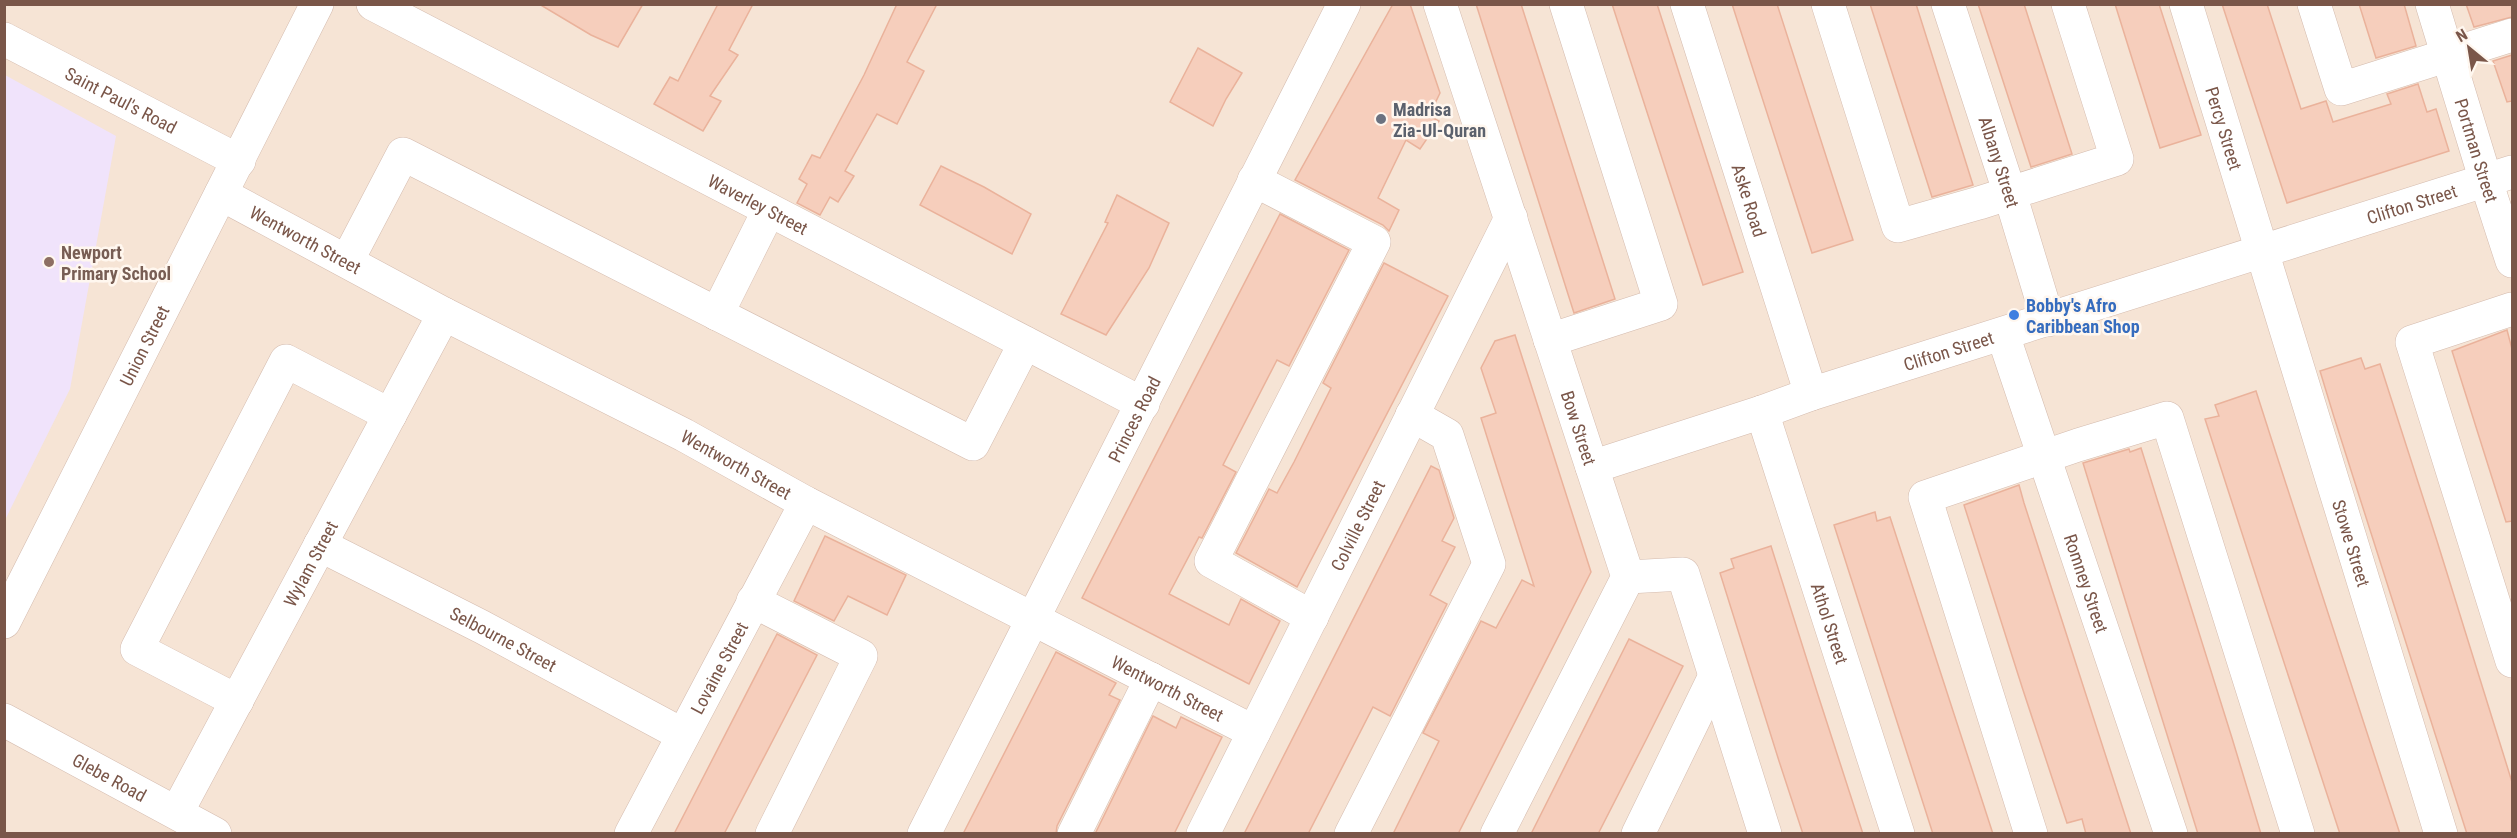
<svg xmlns="http://www.w3.org/2000/svg" width="2517" height="838" viewBox="0 0 2517 838" font-family="'Roboto Condensed',sans-serif">
  <style>
    .residential { fill: #f6e4d5 }
    .education { fill: #f0e3fb }
    .building { fill: #f6cebc; stroke: #eab29b; stroke-width: 1.5 }
    .lines { fill: none; stroke-linecap: round; stroke-linejoin: round }
    .minor-casing { stroke: #d4bbae; stroke-width: 34 }
    .minor { stroke: #fff; stroke-width: 33 }
    .worship-dot { fill: #6b7280; stroke: #fff7ef; stroke-width: 2 }
    .education-dot { fill: #8d6e63; stroke: #fff7ef; stroke-width: 2 }
    .shop-dot { fill: #3f7fe0; stroke: #fff7ef; stroke-width: 2 }
    .labels { text-anchor: middle; dominant-baseline: central; stroke-width: 5; stroke-linejoin: round; paint-order: stroke }
    .street-label { font-size: 18px; fill: #7a5649; stroke: #fff7ef }
    .worship-label { font-size: 18px; font-weight: bold; fill: #5b616d; stroke: #fff7ef; text-anchor: start }
    .education-label { font-size: 18px; font-weight: bold; fill: #785e54; stroke: #fff7ef; text-anchor: start }
    .shop-label { font-size: 18px; font-weight: bold; fill: #366cbe; stroke: #fff7ef; text-anchor: start }
  </style>
  <rect width="100%" height="100%" fill="#fef3e7"/>
  <path class="residential" d="M5 5H2512V186L2506 189 2512 207V833L5 834Z"/>
  <path class="education" d="M5 75 116 136 70 389 5 520Z"/>
  <g class="building">
    <path d="M539 4H643L618 47 591 35Z"/>
    <path d="M718 4H753L729 50 738 55 710 96 721 101 703 131 654 104 670 77 678 81Z"/>
    <path d="M897 4H937L907 62 924 71 897 124 877 114 845 171 854 176 838 202 830 197 820 215 797 203 807 184 799 179 812 155 820 158 864 75Z"/>
    <path d="M1393 4H1410L1440 93 1429 116 1439 121 1420 149 1406 140 1378 198 1399 210 1389 231 1383 225 1295 180Z"/>
    <path d="M1476 4H1521L1615 299 1574 313Z"/>
    <path d="M1612 4H1657L1743 272 1703 285Z"/>
    <path d="M1732 4H1777L1853 240 1812 253Z"/>
    <path d="M1870 4H1916L1973 185 1932 197Z"/>
    <path d="M1978 4H2024L2072 154 2031 167Z"/>
    <path d="M2115 4H2159L2201 135 2160 148Z"/>
    <path d="M2222 4H2267L2301 109 2326 101 2333 122 2391 104 2387 94 2418 84 2427 112 2436 109 2449 151 2287 203Z"/>
    <path d="M2359 4H2404L2416 46 2376 58Z"/>
    <path d="M2466 4H2512V17L2474 27Z"/>
    <path d="M1198 48 1242 73 1226 99 1213 126 1170 102Z"/>
    <path d="M2512 55V101L2507 102 2493 61Z"/>
    <path d="M941 166 984 187 1031 214 1012 254 920 205Z"/>
    <path d="M1117 195 1169 223 1149 268 1106 335 1061 314 1108 223 1105 222Z"/>
    <path d="M1280 214 1349 250 1289 366 1277 360 1223 465 1236 472 1202 538 1199 537 1169 594 1229 625 1241 599 1280 621 1249 684 1082 598Z"/>
    <path d="M1384 263 1448 296 1297 587 1236 553 1269 489 1277 493 1294 462 1331 388 1323 383Z"/>
    <path d="M2507 330 2512 349V521L2506 522 2452 351Z"/>
    <path d="M1515 335 1591 572 1458 834H1393L1439 741 1423 733 1481 621 1496 628 1522 580 1534 586 1481 418 1496 413 1481 368 1495 341Z"/>
    <path d="M2361 358 2365 369 2380 364 2437 541 2512 782V834H2467L2334 417 2320 371Z"/>
    <path d="M2256 391 2273 444 2400 834H2340L2262 595 2205 419 2219 416 2215 405Z"/>
    <path d="M2141 448 2232 738 2261 834H2198L2131 619 2083 463 2129 449 2130 452Z"/>
    <path d="M1431 466 1439 470 1454 518 1442 541 1455 547 1430 595 1447 604 1390 716 1373 707 1308 834H1244Z"/>
    <path d="M2019 485 2024 503 2131 834H2086L2082 819 2067 823 2023 690 1964 505Z"/>
    <path d="M1875 512 1877 521 1890 517 1993 834H1933L1834 525Z"/>
    <path d="M825 536 906 575 887 615 848 596 834 621 794 601Z"/>
    <path d="M1771 546 1818 695 1863 834H1803L1779 761 1720 573 1734 568 1731 559Z"/>
    <path d="M777 634 817 655 787 713 724 834H674Z"/>
    <path d="M1629 639 1683 666 1646 740 1598 834H1531Z"/>
    <path d="M1056 652 1116 683 1109 695 1120 700 1057 826 1056 834H963Z"/>
    <path d="M1153 716 1176 728 1181 717 1222 737 1174 834H1095Z"/>
  </g>
  <g class="lines">
    <g class="minor-casing">
      <g id="minor">
        <path id="s1" d="M373 4 1143 404"/>
        <path id="s2" d="M1440 4 1628 577 1497 834"/>
        <path id="s3" d="M1687 4 1811 394"/>
        <path d="M1828 4 1898 226 1979 203 2117 159 2068 4"/>
        <path id="s4" d="M1948 4 2010 194 2048 320"/>
        <path id="s5" d="M2186 4 2441 834"/>
        <path d="M2314 4 2341 89 2512 35"/>
        <path id="s6" d="M2432 4 2486 181 2512 261"/>
        <path id="s7" d="M4 39 239 161"/>
        <path d="M1254 180 1374 242 1211 561 1312 617"/>
        <path id="s8" d="M221 194 444 314 684 435 806 503 1254 732"/>
        <path d="M347 261 403 154 973 444 1025 343"/>
        <path d="M2512 309 2412 342 2512 661"/>
        <path d="M717 314 769 210"/>
        <path id="s9" d="M2003 335 2171 834"/>
        <path d="M1550 340 1661 304 1566 4"/>
        <path id="s10" d="M1762 412 1898 834"/>
        <path id="s11" d="M1592 467 1762 412 1811 394 2512 172"/>
        <path id="s12" d="M320 545 482 627 683 735"/>
        <path d="M1628 577 1683 574 1765 834"/>
        <path d="M753 601 861 656 772 834"/>
        <path id="s13" d="M4 622 317 4"/>
        <path d="M237 701 137 649 286 361 390 415"/>
        <path id="s14" d="M4 720 215 834"/>
        <path id="s15" d="M177 812 444 314"/>
        <path id="s16" d="M631 834 806 503"/>
        <path id="s17" d="M924 834 1344 4"/>
        <path d="M1074 834 1151 679"/>
        <path id="s18" d="M1203 834 1511 218"/>
        <path d="M1351 834 1489 564 1447 435 1412 415"/>
        <path d="M1638 834 1715 676"/>
        <path d="M2031 834 1925 497 2078 445 2167 418 2298 834"/>
      </g>
    </g>
    <use href="#minor" class="minor"/>
  </g>
  <circle class="worship-dot" cx="1381" cy="119" r="6"/>
  <circle class="education-dot" cx="49" cy="262" r="6"/>
  <circle class="shop-dot" cx="2014" cy="315" r="6"/>
  <g class="labels">
    <g class="street-label">
      <text stroke="none"><textPath href="#s7" startOffset="132">Saint Paul's Road</textPath></text>
      <text stroke="none"><textPath href="#s5" startOffset="130">Percy Street</textPath></text>
      <text stroke="none"><textPath href="#s6" startOffset="153">Portman Street</textPath></text>
      <text stroke="none"><textPath href="#s4" startOffset="166">Albany Street</textPath></text>
      <text stroke="none"><textPath href="#s3" startOffset="206">Aske Road</textPath></text>
      <text stroke="none"><textPath href="#s1" startOffset="434">Waverley Street</textPath></text>
      <text stroke="none"><textPath href="#s11" startOffset="861">Clifton Street</textPath></text>
      <text stroke="none"><textPath href="#s8" startOffset="96">Wentworth Street</textPath></text>
      <text stroke="none"><textPath href="#s13" startOffset="310">Union Street</textPath></text>
      <text stroke="none"><textPath href="#s11" startOffset="375">Clifton Street</textPath></text>
      <text stroke="none"><textPath href="#s17" startOffset="465">Princes Road</textPath></text>
      <text stroke="none"><textPath href="#s2" startOffset="446">Bow Street</textPath></text>
      <text stroke="none"><textPath href="#s8" startOffset="582">Wentworth Street</textPath></text>
      <text stroke="none"><textPath href="#s18" startOffset="345">Colville Street</textPath></text>
      <text stroke="none"><textPath href="#s5" startOffset="564">Stowe Street</textPath></text>
      <text stroke="none"><textPath href="#s15" startOffset="282">Wylam Street</textPath></text>
      <text stroke="none"><textPath href="#s9" startOffset="262">Romney Street</textPath></text>
      <text stroke="none"><textPath href="#s10" startOffset="222">Athol Street</textPath></text>
      <text stroke="none"><textPath href="#s12" startOffset="206">Selbourne Street</textPath></text>
      <text stroke="none"><textPath href="#s16" startOffset="188">Lovaine Street</textPath></text>
      <text stroke="none"><textPath href="#s8" startOffset="1068">Wentworth Street</textPath></text>
      <text stroke="none"><textPath href="#s14" startOffset="120">Glebe Road</textPath></text>
    </g>
    <g class="worship-label">
      <text x="1393" y="109">Madrisa<tspan x="1393" dy="21">Zia-Ul-Quran</tspan></text>
    </g>
    <g class="education-label">
      <text x="61" y="252">Newport<tspan x="61" dy="21">Primary School</tspan></text>
    </g>
    <g class="shop-label">
      <text x="2026" y="305">Bobby's Afro<tspan x="2026" dy="21">Caribbean Shop</tspan></text>
    </g>
  </g>
  <rect width="2517" height="838" fill="none" stroke="#7a5649" stroke-width="12"/>
  <g transform="translate(2469 48) rotate(330)" stroke="#fff7ef" stroke-width="4.5" paint-order="stroke">
  <path d="M0-4.5L10 22L0 15L-10 22Z" fill="#7a5649"/>
  <text y="-9" font-size="16" font-weight="bold" text-anchor="middle" fill="#7a5649">N</text>
  </g>
</svg>
